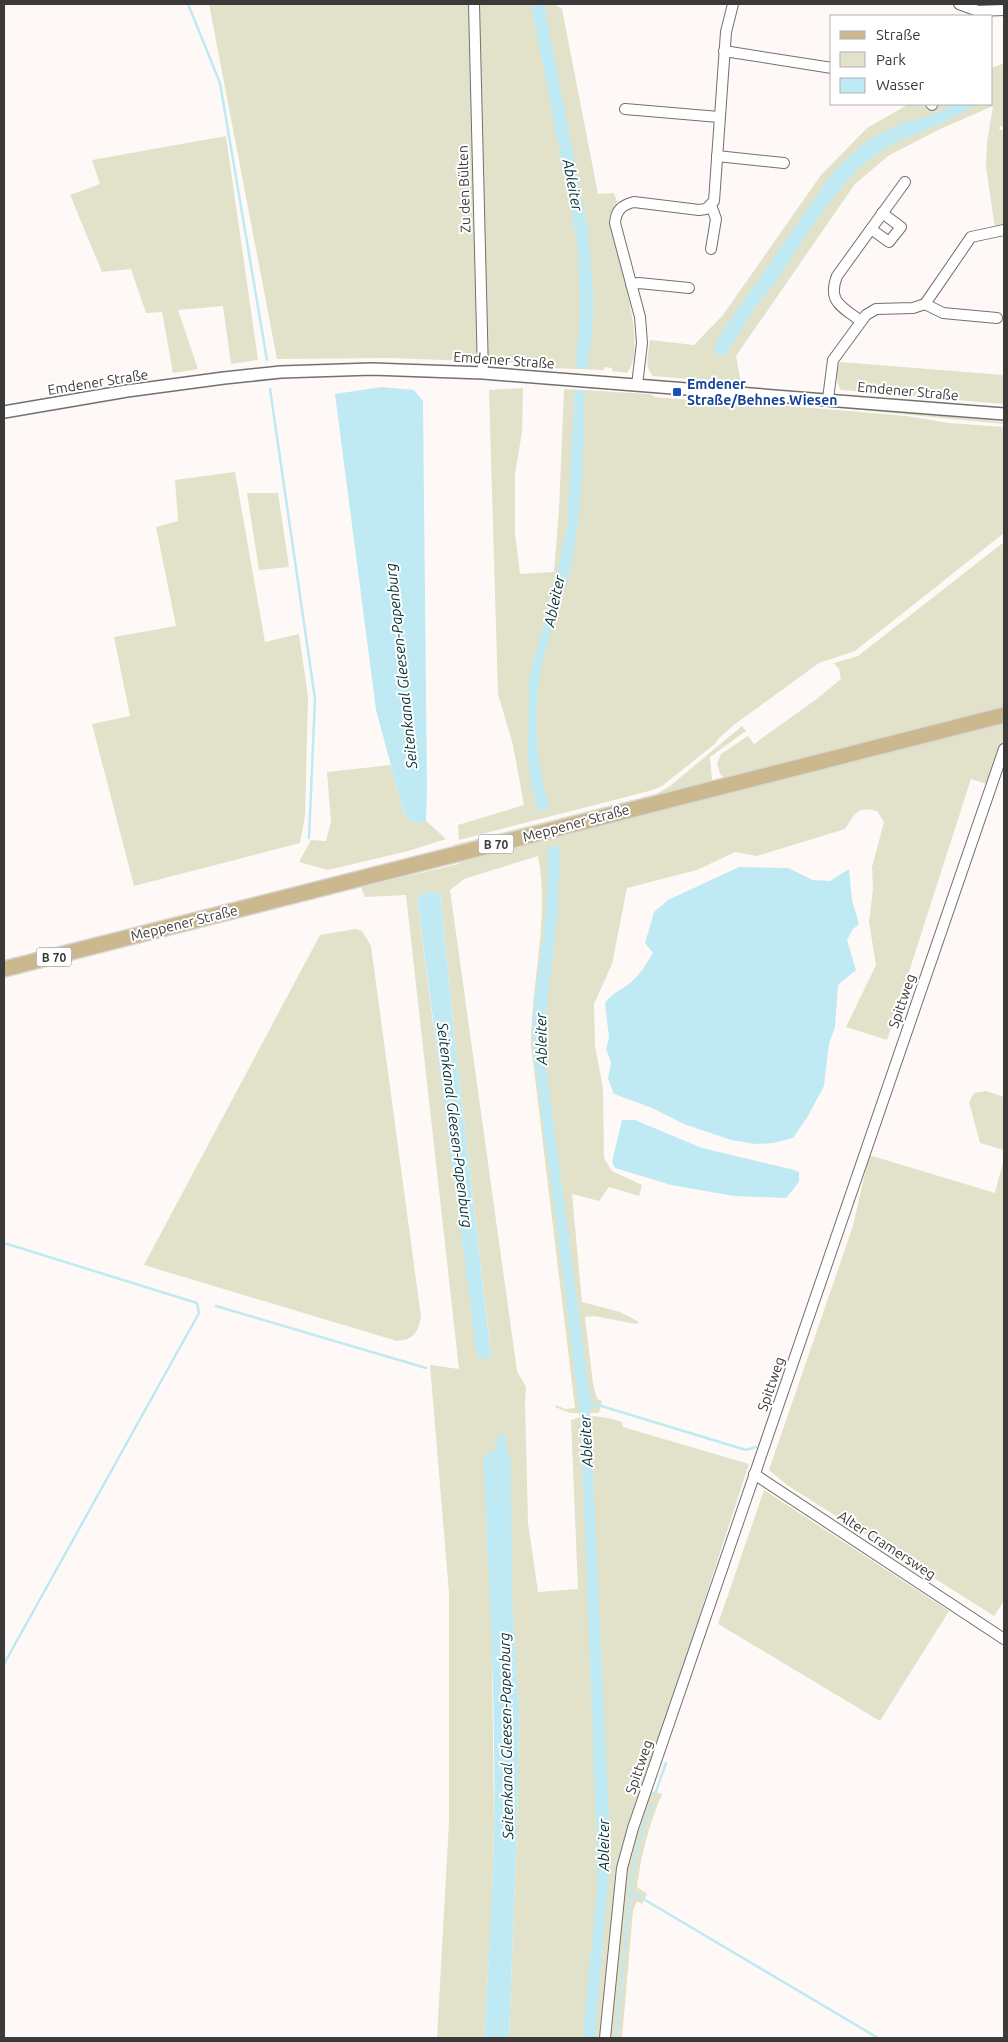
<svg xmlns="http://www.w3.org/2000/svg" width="1008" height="2042" viewBox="0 0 1008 2042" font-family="Ubuntu,sans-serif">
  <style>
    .green { fill: #e1e2c9; fill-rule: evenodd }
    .water { fill: #bfeaf3 }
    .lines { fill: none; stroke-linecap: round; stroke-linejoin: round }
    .stream { stroke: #bfeaf3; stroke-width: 2.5 }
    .minor-casing { stroke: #74706e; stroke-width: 12 }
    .tertiary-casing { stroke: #74706e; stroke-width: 14 }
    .primary-casing { stroke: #d8d8d7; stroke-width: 18 }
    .minor { stroke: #fff; stroke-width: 10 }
    .tertiary { stroke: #fff; stroke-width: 11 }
    .primary { stroke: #cbb88f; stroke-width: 15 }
    .transit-dot { fill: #1a4fb4; stroke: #fff; stroke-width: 2 }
    .labels { text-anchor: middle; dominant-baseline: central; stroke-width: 4; stroke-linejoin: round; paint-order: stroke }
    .shield { fill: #fff; stroke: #767574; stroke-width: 1 }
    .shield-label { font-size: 12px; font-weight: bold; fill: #3c3a39 }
    .street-label { font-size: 14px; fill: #3c3a39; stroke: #fff }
    .transit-label { font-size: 14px; font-weight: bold; fill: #164399; stroke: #fff; text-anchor: start }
    .water-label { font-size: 15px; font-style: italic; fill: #083239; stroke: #fff }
  </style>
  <rect width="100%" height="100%" fill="#fef9f7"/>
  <g class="green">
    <path d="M209 4H553L562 9 598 194 614 193 617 202 609 217C614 252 650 345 627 373L612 371V368L605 367 604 370 551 368V364L391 358 277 359Z"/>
    <path d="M1004 63V127L1000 126 999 129 1004 131V227L995 228 986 167 987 142 993 106 938 130 888 156 855 184 736 356 741 383 653 376C643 366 649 353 650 340L694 345 723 315 821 175 867 128 909 104H924L927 110 941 104H992V68Z"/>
    <path d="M226 136 258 360 231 364 223 306 178 310 198 369 173 373 162 312 146 313 131 269 102 272 70 195 100 184 92 160Z"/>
    <path d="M840 362 1004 375V404L841 390C835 382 836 371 840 362Z"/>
    <path d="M523 388 522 432 515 474V533L520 574 554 572 559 510 564 389 650 394 655 397 689 400 693 398 907 416 949 423 1004 427V533L855 651 819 663 735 724 717 740 716 743 662 786 653 790 459 840 458 825 524 805 513 745 498 694 489 390Z"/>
    <path d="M799 402 1004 422V424L799 404Z"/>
    <path d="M235 472 265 642 299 634 308 697 305 816 300 843 134 886 92 724 130 716 114 637 176 626 156 527 178 521 175 480Z"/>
    <path d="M247 493H278L289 567 259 570Z"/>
    <path d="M1004 542V708L725 779 720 774 717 763 721 754 748 736 754 744 818 698 841 679 839 669 834 663 858 656Z"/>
    <path d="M1004 722V741L987 784 971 779 887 1040 846 1027 876 965 869 922 873 889 872 867 884 822 877 811C857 806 855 813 845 829L757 856 735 852 697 870 627 888 612 964 594 1004 595 1046 603 1088 604 1158 612 1171 642 1185 639 1196 609 1187 599 1201 572 1194 582 1302 620 1312 639 1322 636 1324 594 1316 585 1317 593 1383 597 1399 602 1401 599 1413H570L555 1407 556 1405 565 1409 575 1408 531 1045C531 982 550 918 538 856L464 879 450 890 517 1371 526 1387 525 1401 528 1523 538 1592 578 1589 571 1420C587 1413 606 1417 622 1422L623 1427 749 1464 624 1847 601 2038H509L517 1829 519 1708 499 1434 495 1450 492 1665 494 1825 492 1905 484 2038H437L449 1822V1593L430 1365 459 1369 406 895 365 897 361 887 459 864V858L575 829 604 825 639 813ZM430 891 440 893 456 1053 491 1355 485 1359 433 1023 417 896Z"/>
    <path d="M742 726 746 731 710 757 712 780 710 783 454 847 453 845 656 794 670 786Z"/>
    <path d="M391 765 405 817 418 824 426 821 446 839 408 851 328 870 299 862 311 840 326 841 331 822 327 772Z"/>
    <path d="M355 929 362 931 371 946 421 1317C417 1333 415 1339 397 1341L144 1265 320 935Z"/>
    <path d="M986 1091 1004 1097V1150L980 1143 969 1102 974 1093Z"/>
    <path d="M869 1155 995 1193 1004 1158V1601L994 1616 787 1485 769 1470 853 1226Z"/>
    <path d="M764 1490 949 1611 880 1721 718 1624Z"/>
    <path d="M648 1790 662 1794C649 1825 641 1855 637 1887L647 1894 642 1904 637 1901 633 1911 622 2038H608L623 1882Z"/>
  </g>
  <g class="water">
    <path d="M531 4H544L588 230 593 291V322L587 369 575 368 580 318 578 246Z"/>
    <path d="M953 104H978C960 114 942 123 923 131 908 138 892 143 879 152 839 179 803 241 777 280 770 290 761 298 755 307 744 323 737 341 724 355L716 354 715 348 717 339 831 175C850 153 872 135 899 125 917 118 939 116 953 104Z"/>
    <path d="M381 387 414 390 423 401 427 790 426 821 418 824 405 817 376 710 335 394Z"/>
    <path d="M575 390 585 391C583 447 583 505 572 561 566 591 553 621 545 652 532 701 534 757 549 805L548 809 538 811 530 779 528 754 529 679 557 574 567 527Z"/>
    <path d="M557 845 559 848 561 863 558 885V913L547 1003 544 1052 589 1390 593 1402 600 1405V1407L592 1406 590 1410 609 1820 608 1883 595 2038H582L597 1891V1852L581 1426 557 1227 534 1058C534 1046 532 1033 533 1020 537 963 552 907 547 849V847Z"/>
    <path d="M739 867 788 868 813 880 830 881 849 869 852 900 859 924 853 929 847 940 856 970 838 985 835 1027 829 1044 824 1086 808 1116 793 1138 774 1143 755 1144 731 1140 684 1124 652 1108 614 1094 608 1079 611 1063 606 1049 609 1038 605 1003C612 993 621 990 630 983 640 975 646 964 653 953L645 943 654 912 668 900Z"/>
    <path d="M430 891 440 893 456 1053 491 1356 485 1359 477 1357 417 896Z"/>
    <path d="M622 1120H635L702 1148 791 1169 799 1172V1182L786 1198 734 1196 671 1185 615 1168 612 1162Z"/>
    <path d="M499 1433 504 1434 511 1463 512 1599 519 1708 517 1829 509 2038H484C488 1968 493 1898 494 1827 496 1704 489 1580 483 1457L495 1450Z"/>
  </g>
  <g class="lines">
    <g class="stream">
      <path d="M188 4 220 83 267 360"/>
      <path d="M270 389 315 699 309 838"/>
      <path d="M4 1243 197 1303 199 1313 4 1664"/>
      <path d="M216 1306 426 1368"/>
      <path d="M598 1405 746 1450 756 1447"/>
      <path d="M655 1794 666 1763"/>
      <path d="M630 1891 878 2038"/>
      <path d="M616 2038 633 1868 640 1838 652 1804"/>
    </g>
    <g class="minor-casing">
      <g id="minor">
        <path d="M474 4 483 373"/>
        <path d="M959 4 978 11 1004 10"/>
        <path d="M724 51 832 68"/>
        <path d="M931 104 932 105"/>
        <path d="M625 109 719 117"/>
        <path d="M717 156 784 163"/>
        <path d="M871 229 889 242 901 227 882 213"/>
        <path d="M711 249 716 219 711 205"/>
        <path d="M631 284 639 283 689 288"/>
        <path d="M925 304 943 313 997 318"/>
        <path d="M861 321C842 307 827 302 837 276L905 182"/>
        <path d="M637 385 642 343 640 317 615 223C616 210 622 205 634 202L699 210 706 209 714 201 726 32 733 4"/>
        <path d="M828 399 833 360 866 315 876 309 913 308 925 304 971 237 1004 230"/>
        <path d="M754 1474 1004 1639"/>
        <path d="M605 2038 622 1868 633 1828 1004 749"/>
      </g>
    </g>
    <g class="tertiary-casing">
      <path id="tertiary" d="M4 412 127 391 224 378 281 372 372 369 483 373 1004 414"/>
    </g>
    <g class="primary-casing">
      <path id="primary" d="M4 969C337 885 670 798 1004 715"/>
    </g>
    <use href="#minor" class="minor"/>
    <use href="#tertiary" class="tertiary"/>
    <use href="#primary" class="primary"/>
  </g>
  <rect class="transit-dot" x="672" y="387" width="10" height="10" rx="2.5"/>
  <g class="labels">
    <g class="shield">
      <rect x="478.5" y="834.5" width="35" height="19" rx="4"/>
      <rect x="36.5" y="947.5" width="35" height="19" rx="4"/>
    </g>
    <g class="shield-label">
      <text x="496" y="844">B 70</text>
      <text x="54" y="957">B 70</text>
    </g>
    <g class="street-label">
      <text transform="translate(464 189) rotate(-92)">Zu den Bülten</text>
      <text transform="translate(504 360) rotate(4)">Emdener Straße</text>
      <text transform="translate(98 382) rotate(-9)">Emdener Straße</text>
      <text transform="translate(908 391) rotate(5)">Emdener Straße</text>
      <text transform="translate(576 823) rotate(-15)">Meppener Straße</text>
      <text transform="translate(184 923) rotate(-14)">Meppener Straße</text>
      <text transform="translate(902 1001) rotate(-71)">Spittweg</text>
      <text transform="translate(771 1384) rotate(-71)">Spittweg</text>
      <text transform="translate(887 1545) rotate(33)">Alter Cramersweg</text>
      <text transform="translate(639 1767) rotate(-71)">Spittweg</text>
    </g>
    <g class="transit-label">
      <text x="687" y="384">Emdener<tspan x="687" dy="16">Straße/Behnes Wiesen</tspan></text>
    </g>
    <g class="water-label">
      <text transform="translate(573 185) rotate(79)">Ableiter</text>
      <text transform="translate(554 601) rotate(-78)">Ableiter</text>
      <text transform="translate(401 666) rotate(-96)">Seitenkanal Gleesen-Papenburg</text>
      <text transform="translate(541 1039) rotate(-91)">Ableiter</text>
      <text transform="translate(455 1125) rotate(83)">Seitenkanal Gleesen-Papenburg</text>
      <text transform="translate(586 1441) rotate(-93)">Ableiter</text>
      <text transform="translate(506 1736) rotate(-91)">Seitenkanal Gleesen-Papenburg</text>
      <text transform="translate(603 1845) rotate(-90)">Ableiter</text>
    </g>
  </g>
  <rect width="1008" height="2042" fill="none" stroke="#3c3a39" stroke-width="10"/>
  <rect x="830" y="15" width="162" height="90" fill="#ffffff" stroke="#b1b0b0"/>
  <rect x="840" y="31" width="25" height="8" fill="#cbb88f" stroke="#b1b0b0"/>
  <text x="876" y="40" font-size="15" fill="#3c3a39">Straße</text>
  <rect x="840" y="52" width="25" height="15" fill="#e1e2c9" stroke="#b1b0b0"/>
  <text x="876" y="65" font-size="15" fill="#3c3a39">Park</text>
  <rect x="840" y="78" width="25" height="15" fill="#bfeaf3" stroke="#b1b0b0"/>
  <text x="876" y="90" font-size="15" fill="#3c3a39">Wasser</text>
</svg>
